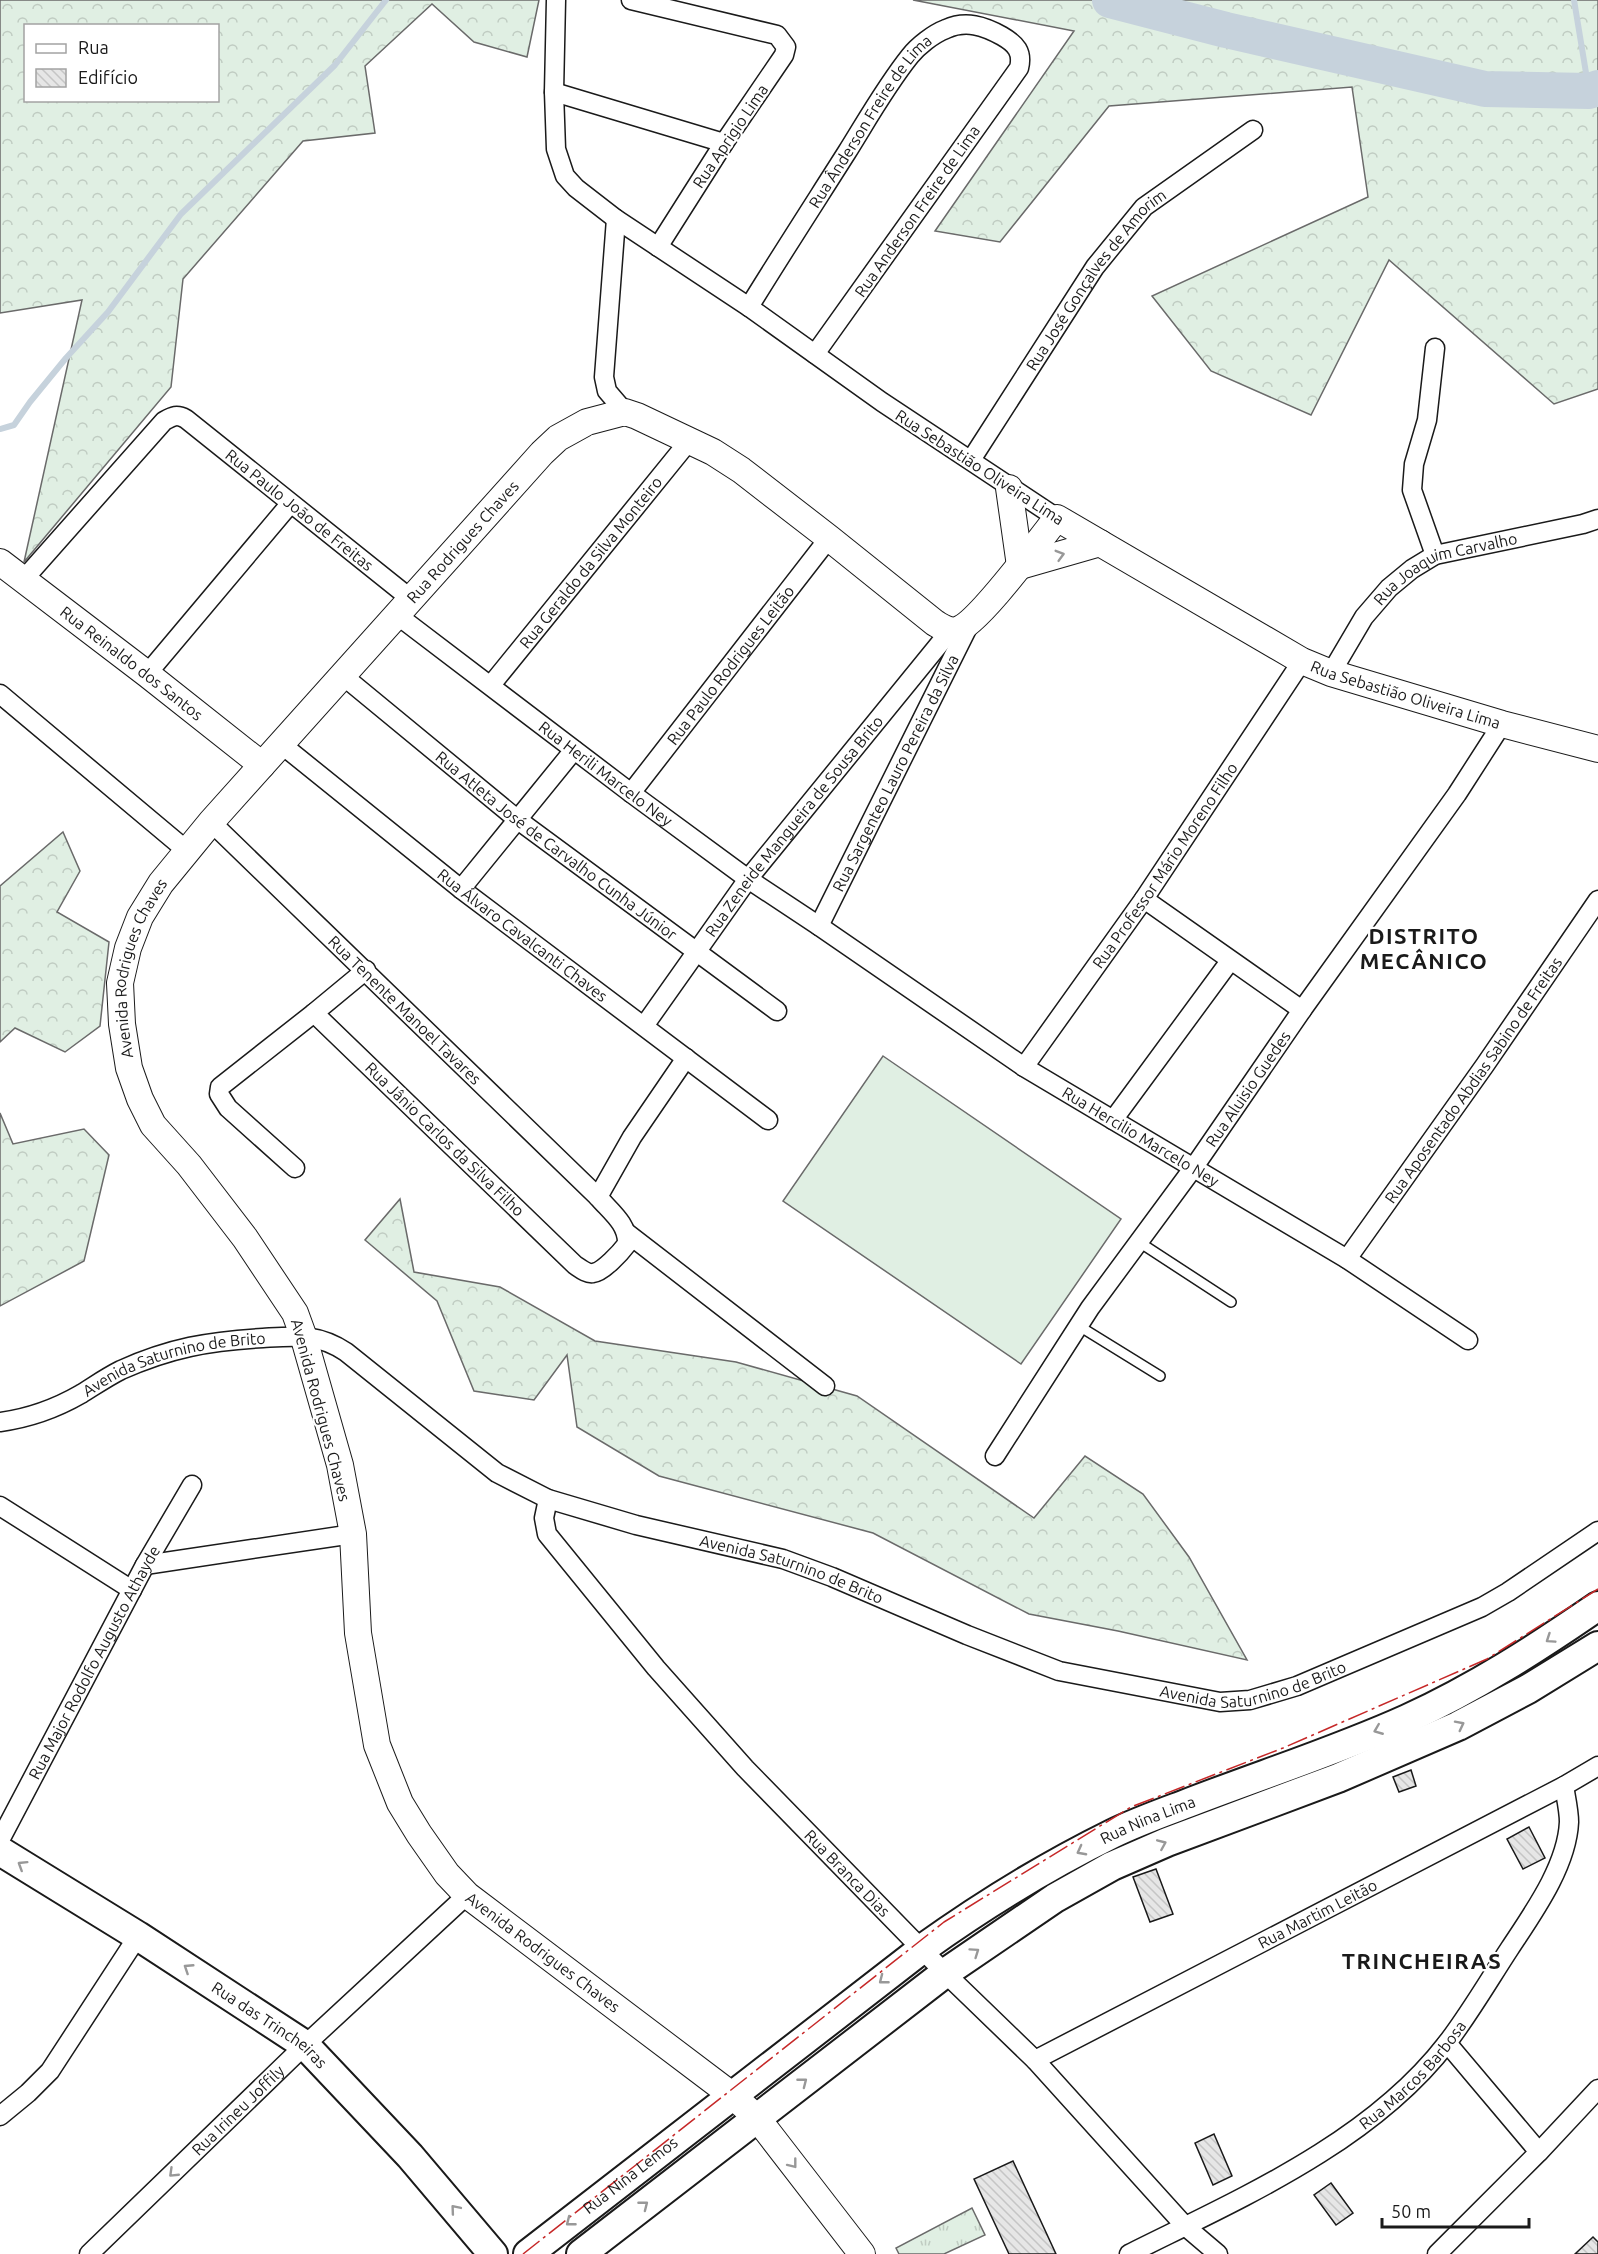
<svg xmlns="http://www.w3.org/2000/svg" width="1598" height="2254" viewBox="0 0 1598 2254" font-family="Ubuntu,sans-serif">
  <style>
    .grass { fill: url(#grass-tufts); stroke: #6a6a6a; stroke-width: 1.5 }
    .forest { fill: url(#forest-crowns); stroke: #6a6a6a; stroke-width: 1.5; fill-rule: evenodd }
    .garden { fill: #e0efe3; stroke: #6a6a6a; stroke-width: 1.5 }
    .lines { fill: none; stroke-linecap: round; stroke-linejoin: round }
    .stream { stroke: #c6d2dc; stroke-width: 6 }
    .river { stroke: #c6d2dc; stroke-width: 36 }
    .building { fill: url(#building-back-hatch); stroke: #1a1a1a; stroke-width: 1.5 }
    .lane-casing { stroke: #1a1a1a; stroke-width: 12 }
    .street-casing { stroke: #1a1a1a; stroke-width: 21 }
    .secondary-casing { stroke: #1a1a1a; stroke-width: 28 }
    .primary-casing { stroke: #1a1a1a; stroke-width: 32 }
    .lane { stroke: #fff; stroke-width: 9 }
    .street { stroke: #fff; stroke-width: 18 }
    .secondary { stroke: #fff; stroke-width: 26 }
    .primary { stroke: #fff; stroke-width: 28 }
    .power { stroke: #c62828; stroke-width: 1.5; stroke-dasharray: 21 4.5 3 4.5; stroke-linecap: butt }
    .oneway { stroke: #989898 }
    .labels { text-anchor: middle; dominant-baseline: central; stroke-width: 4.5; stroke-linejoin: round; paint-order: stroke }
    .street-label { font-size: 16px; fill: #1a1a1a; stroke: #fff }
    .district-label { font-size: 22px; font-weight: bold; letter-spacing: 1.5px; fill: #1a1a1a; stroke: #fff }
  </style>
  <defs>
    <pattern id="grass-tufts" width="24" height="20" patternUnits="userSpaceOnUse" patternTransform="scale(1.5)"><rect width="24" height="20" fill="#e0efe3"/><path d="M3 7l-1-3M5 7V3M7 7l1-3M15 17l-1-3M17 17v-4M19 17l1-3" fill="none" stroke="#c0ccc2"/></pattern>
    <pattern id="forest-crowns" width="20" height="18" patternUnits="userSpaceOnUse" patternTransform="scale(1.5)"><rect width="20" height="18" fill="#e0efe3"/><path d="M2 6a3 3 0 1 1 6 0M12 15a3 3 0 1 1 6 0" fill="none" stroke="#c0ccc2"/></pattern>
    <pattern id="building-back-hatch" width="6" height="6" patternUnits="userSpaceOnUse" patternTransform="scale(1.5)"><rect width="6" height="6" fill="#e6e6e6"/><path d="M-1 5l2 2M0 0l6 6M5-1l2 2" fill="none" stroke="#c5c5c5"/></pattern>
  </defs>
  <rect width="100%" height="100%" fill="#fff"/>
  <path class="grass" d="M972 2208 985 2235 944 2254H899L896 2248Z"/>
  <g class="forest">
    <path d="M0 0H539L527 57 474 42 432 4 365 66 375 133 303 141 183 279 171 387 24 562 82 300 0 313ZM26 26H218V100H26Z"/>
    <path d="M913 0H1598V389L1554 404 1389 260 1311 415 1211 371 1152 296 1368 197 1352 87 1109 106 1000 242 935 231 1074 31Z"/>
    <path d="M63 832 80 871 57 912 109 942 100 1026 65 1052 15 1028 0 1042V886Z"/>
    <path d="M0 1113 13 1144 84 1129 109 1155 84 1261 0 1306Z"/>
    <path d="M400 1199 414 1272 500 1287 595 1341 736 1362 857 1396 1034 1518 1085 1456 1143 1494 1189 1557 1247 1660 1118 1631 1029 1614 873 1533 659 1476 577 1427 567 1355 534 1400 474 1391 437 1301 365 1240Z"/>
  </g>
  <path class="garden" d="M883 1056 1121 1219 1021 1364 783 1201Z"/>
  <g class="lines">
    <g class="stream">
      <path d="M1574 0 1589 91"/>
      <path d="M0 429 14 425 30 402 66 358 108 312 181 214 335 65 386 0"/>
    </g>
    <path class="river" d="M1110 0 1226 30 1485 89 1589 91 1598 88"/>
  </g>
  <g class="building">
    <path d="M1411 1770 1416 1786 1399 1792 1393 1777Z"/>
    <path d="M1529 1827 1545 1858 1523 1869 1507 1839Z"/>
    <path d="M1156 1869 1173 1914 1150 1922 1133 1877Z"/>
    <path d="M1214 2134 1232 2176 1213 2185 1195 2143Z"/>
    <path d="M1013 2161 1056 2254H1009L974 2179Z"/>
    <path d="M1331 2183 1353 2213 1336 2225 1314 2195Z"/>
    <path d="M1593 2237 1598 2242V2254H1575Z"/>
  </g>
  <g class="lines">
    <g class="lane-casing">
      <g id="lane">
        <path d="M1139 1242 1231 1302"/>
        <path d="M1079 1326 1160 1376"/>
      </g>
    </g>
    <g class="street-casing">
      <g id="street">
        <path d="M556 0 554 92 556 149 565 176 576 188 616 219 749 307 882 402 1057 518"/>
        <path d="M631 0 777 35 786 47 784 55 724 143 658 247"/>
        <path d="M554 92 724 143"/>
        <path d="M616 219 604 377 607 391 625 412"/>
        <path id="s1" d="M749 307C781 255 814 204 847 152 867 120 886 86 910 56 918 46 933 34 946 29 966 20 984 26 1002 36 1016 44 1023 52 1019 68L815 354"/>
        <path id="s2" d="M971 460 1095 267 1144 207 1253 130"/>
        <path d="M1435 555 1412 490 1414 464 1427 420 1435 348"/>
        <path id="s3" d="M24 579 164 421C173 416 177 414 186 419L411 599"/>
        <path id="s4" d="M397 615 631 793 748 879 819 926 1024 1067 1347 1259 1468 1340"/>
        <path id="s5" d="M1331 673 1364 617 1389 588 1412 569 1435 555 1583 524 1598 519"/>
        <path d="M147 674 290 504"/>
        <path id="s6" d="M342 675 518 820 777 1011"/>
        <path id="s7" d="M491 685 689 441"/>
        <path d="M0 694 186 850"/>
        <path id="s8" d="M281 744 461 889 768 1120"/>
        <path id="s9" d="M631 793 829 538"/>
        <path id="s10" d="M211 822 598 1197C611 1212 628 1224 627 1244 621 1252 603 1272 593 1273 587 1274 581 1269 575 1265L314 1013"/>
        <path d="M461 889 574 750"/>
        <path d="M1144 899 1302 1010"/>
        <path id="s11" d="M819 926 971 621"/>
        <path id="s12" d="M644 1026 748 879 950 631"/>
        <path id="s13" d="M1024 1067 1144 899 1302 661"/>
        <path d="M1113 1120 1230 961"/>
        <path d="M295 1168 228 1108 219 1094 220 1087 314 1013 366 970"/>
        <path d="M598 1197 632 1137 686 1058"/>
        <path d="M627 1233 825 1386"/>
        <path id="s14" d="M1347 1259 1485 1065 1598 900"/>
        <path id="s15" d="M0 1422C30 1418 55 1409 81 1394 94 1386 107 1377 121 1370 170 1348 209 1341 263 1338 295 1336 317 1333 346 1352L497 1473 548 1499 636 1525 783 1559 832 1577 967 1635 1059 1671 1220 1702 1250 1700 1297 1686 1482 1607 1508 1592 1598 1531"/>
        <path id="s16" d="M995 1456 1090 1308 1194 1167 1302 1010 1457 794 1502 724"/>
        <path id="s17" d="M548 1499 544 1518 547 1534 656 1668 745 1768 945 1973 1035 2060 1185 2226 1218 2254"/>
        <path d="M0 1506 132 1590"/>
        <path d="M145 1565 353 1534"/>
        <path id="s18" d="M0 1840 145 1565 192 1485"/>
        <path d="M1447 2043 1539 2152"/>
        <path id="s19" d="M1035 2060 1564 1786 1598 1766"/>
        <path d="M0 2116 28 2093 50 2071 138 1936"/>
        <path id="s20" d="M89 2254 305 2045 467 1895"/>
        <path id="s21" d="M1129 2254C1239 2199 1370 2143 1447 2043 1470 2013 1489 1980 1510 1948 1533 1913 1567 1866 1569 1822 1569 1811 1566 1798 1564 1786"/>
        <path d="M1437 2254 1539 2152 1598 2089"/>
      </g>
    </g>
    <g class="secondary-casing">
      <g id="secondary">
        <path d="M1009 488 1020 566 1100 543"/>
        <path id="s22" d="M0 562 147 674 262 765"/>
        <path id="s23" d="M862 2254 757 2118 733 2096 467 1895 447 1874 419 1834 400 1803 377 1745 358 1633 353 1534 340 1465 303 1335 295 1313 245 1238 189 1165 153 1125 140 1099 129 1068 122 1024 120 983 128 948 140 917 161 883 211 822 542 453 558 438 587 422 625 412 637 416 713 452 741 470 829 538 935 623C942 627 948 632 957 630 978 624 1040 539 1057 518L1302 661 1331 673 1502 724 1598 749"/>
      </g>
    </g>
    <g class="primary-casing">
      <g id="primary">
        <path id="s24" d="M0 1851 138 1936 305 2045 410 2156 493 2254"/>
        <path id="s25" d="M528 2254 922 1949C982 1906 1045 1867 1112 1834 1134 1823 1159 1814 1183 1805 1257 1776 1334 1752 1407 1719 1475 1688 1537 1648 1598 1606"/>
        <path d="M581 2254 945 1973 1055 1898 1112 1866 1167 1842 1338 1778 1458 1726 1528 1689 1598 1646"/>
      </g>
    </g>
    <use href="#lane" class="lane"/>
    <use href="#street" class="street"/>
    <use href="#secondary" class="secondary"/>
    <use href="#primary" class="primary"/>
    <path class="power" d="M523 2254 944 1922 1131 1807 1283 1748 1487 1659 1598 1589"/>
  </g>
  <defs><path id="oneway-chevron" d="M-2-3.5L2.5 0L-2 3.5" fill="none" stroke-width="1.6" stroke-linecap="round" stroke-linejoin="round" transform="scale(1.5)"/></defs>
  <g class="oneway">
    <use href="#oneway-chevron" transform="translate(1060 555) rotate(-16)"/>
    <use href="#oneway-chevron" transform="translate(1550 1639) rotate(146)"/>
    <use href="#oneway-chevron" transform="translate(1460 1725) rotate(-27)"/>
    <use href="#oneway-chevron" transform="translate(1378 1730) rotate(158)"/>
    <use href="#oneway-chevron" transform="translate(1162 1844) rotate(-23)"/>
    <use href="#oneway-chevron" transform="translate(1081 1851) rotate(152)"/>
    <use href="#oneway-chevron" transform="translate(22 1865) rotate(-148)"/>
    <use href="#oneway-chevron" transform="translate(975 1952) rotate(-35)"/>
    <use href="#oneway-chevron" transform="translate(188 1968) rotate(-147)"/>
    <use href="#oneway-chevron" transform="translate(883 1980) rotate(142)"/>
    <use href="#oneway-chevron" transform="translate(803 2082) rotate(-38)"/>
    <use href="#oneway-chevron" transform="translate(793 2164) rotate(52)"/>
    <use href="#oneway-chevron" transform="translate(173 2173) rotate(136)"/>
    <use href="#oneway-chevron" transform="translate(644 2205) rotate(-38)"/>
    <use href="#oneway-chevron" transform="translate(455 2209) rotate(-130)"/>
    <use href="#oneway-chevron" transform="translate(570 2222) rotate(142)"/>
  </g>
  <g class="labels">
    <g class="street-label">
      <text stroke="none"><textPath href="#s1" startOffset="222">Rua Ânderson Freire de Lima</textPath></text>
      <text transform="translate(730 136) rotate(-56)">Rua Aprigio Lima</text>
      <text transform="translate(917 211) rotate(-55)">Rua Anderson Freire de Lima</text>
      <text stroke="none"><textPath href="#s2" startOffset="220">Rua José Gonçalves de Amorim</textPath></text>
      <text transform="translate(980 467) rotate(33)">Rua Sebastião Oliveira Lima</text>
      <text stroke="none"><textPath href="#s3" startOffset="380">Rua Paulo João de Freitas</textPath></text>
      <text stroke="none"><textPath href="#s23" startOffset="2104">Rua Rodrigues Chaves</textPath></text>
      <text stroke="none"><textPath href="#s7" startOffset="158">Rua Geraldo da Silva Monteiro</textPath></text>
      <text stroke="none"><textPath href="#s5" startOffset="164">Rua Joaquim Carvalho</textPath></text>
      <text stroke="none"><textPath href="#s22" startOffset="166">Rua Reinaldo dos Santos</textPath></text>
      <text stroke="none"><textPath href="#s9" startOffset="162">Rua Paulo Rodrigues Leitão</textPath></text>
      <text stroke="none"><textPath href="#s23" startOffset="3262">Rua Sebastião Oliveira Lima</textPath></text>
      <text stroke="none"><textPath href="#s4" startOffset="262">Rua Herili Marcelo Ney</textPath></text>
      <text stroke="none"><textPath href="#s11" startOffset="171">Rua Sargenteo Lauro Pereira da Silva</textPath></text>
      <text stroke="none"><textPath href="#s12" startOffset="250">Rua Zeneide Mangueira de Sousa Brito</textPath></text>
      <text stroke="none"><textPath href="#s6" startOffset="274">Rua Atleta José de Carvalho Cunha Júnior</textPath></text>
      <text stroke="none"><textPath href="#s13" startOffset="246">Rua Professor Mário Moreno Filho</textPath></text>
      <text stroke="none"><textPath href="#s8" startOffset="308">Rua Álvaro Cavalcanti Chaves</textPath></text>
      <text stroke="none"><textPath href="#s23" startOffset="1558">Avenida Rodrigues Chaves</textPath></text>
      <text stroke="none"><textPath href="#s10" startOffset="270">Rua Tenente Manoel Tavares</textPath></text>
      <text stroke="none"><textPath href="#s14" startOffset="219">Rua Aposentado Abdias Sabino de Freitas</textPath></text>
      <text stroke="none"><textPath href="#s16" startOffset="446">Rua Aluisio Guedes</textPath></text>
      <text stroke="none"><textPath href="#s4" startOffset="909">Rua Hercilio Marcelo Ney</textPath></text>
      <text transform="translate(445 1139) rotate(44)">Rua Jânio Carlos da Silva Filho</text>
      <text stroke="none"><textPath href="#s15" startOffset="186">Avenida Saturnino de Brito</textPath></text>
      <text transform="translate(321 1410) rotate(75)">Avenida Rodrigues Chaves</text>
      <text stroke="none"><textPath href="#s15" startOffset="870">Avenida Saturnino de Brito</textPath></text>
      <text stroke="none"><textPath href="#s18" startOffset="201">Rua Major Rodolfo Augusto Athayde</textPath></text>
      <text stroke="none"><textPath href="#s15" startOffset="1356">Avenida Saturnino de Brito</textPath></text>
      <text stroke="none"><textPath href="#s25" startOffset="759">Rua Nina Lima</textPath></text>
      <text stroke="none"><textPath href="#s17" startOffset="489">Rua Branca Dias</textPath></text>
      <text stroke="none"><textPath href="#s19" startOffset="318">Rua Martim Leitão</textPath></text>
      <text transform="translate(543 1952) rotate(37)">Avenida Rodrigues Chaves</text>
      <text stroke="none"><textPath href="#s24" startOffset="321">Rua das Trincheiras</textPath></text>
      <text stroke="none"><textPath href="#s21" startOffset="338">Rua Marcos Barbosa</textPath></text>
      <text stroke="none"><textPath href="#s20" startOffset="207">Rua Irineu Joffily</textPath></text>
      <text stroke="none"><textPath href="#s25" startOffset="129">Rua Nina Lemos</textPath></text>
    </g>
    <g class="district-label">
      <text x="1424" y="935">DISTRITO<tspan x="1424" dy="25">MECÂNICO</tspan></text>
      <text x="1422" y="1960">TRINCHEIRAS</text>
    </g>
  </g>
  <rect x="24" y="24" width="195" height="78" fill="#ffffff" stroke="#a3a3a3" stroke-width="1.5"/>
  <rect x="36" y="44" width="30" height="9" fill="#ffffff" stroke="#a3a3a3" stroke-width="1.5"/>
  <text x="78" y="54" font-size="18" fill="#1a1a1a">Rua</text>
  <rect x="36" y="69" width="30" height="18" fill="url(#building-back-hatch)" stroke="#a3a3a3" stroke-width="1.5"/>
  <text x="78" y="84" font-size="18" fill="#1a1a1a">Edifício</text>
  <path d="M1382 2218v9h147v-9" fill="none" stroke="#1a1a1a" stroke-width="3"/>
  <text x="1391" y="2218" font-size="18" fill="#1a1a1a" stroke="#ffffff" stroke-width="4.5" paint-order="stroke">50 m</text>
</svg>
